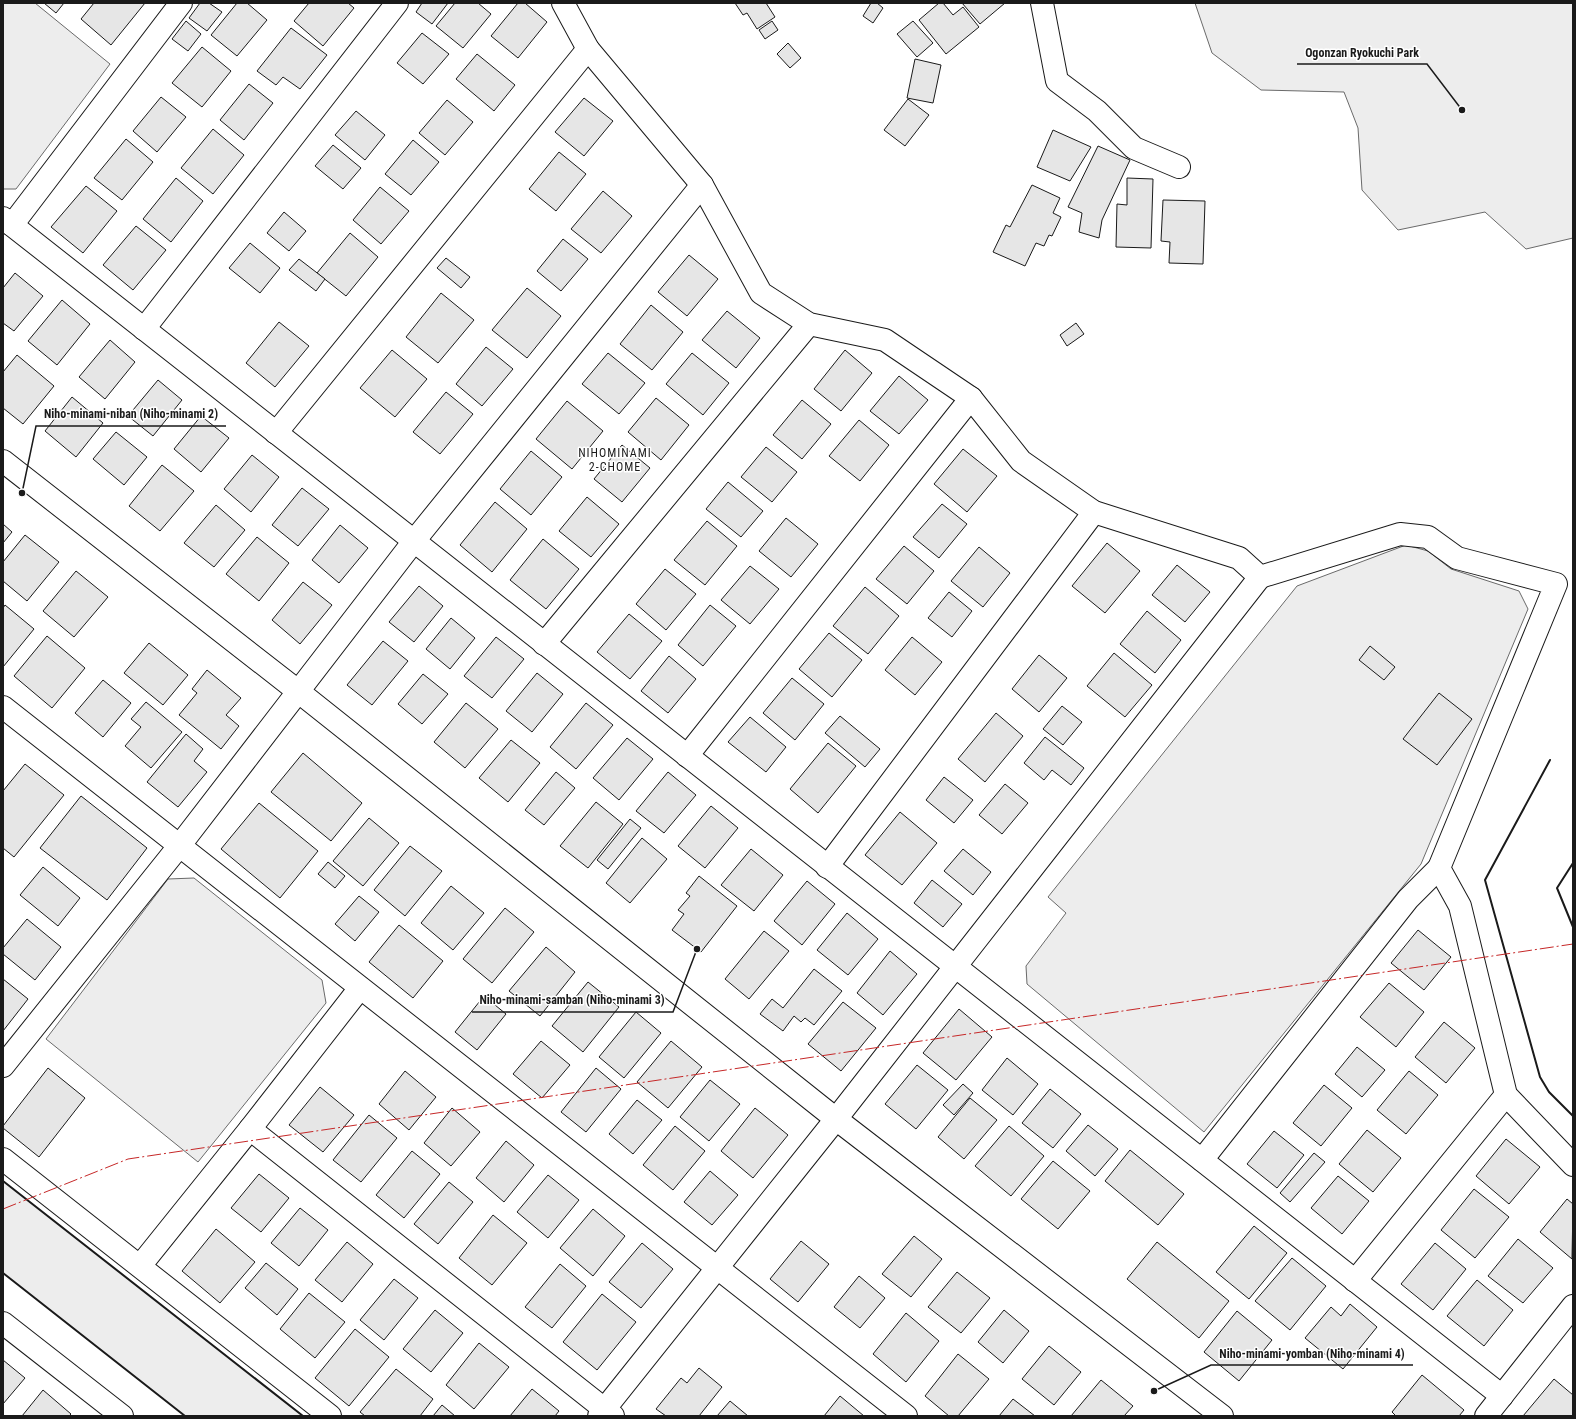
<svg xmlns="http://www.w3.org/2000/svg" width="1576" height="1419" viewBox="0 0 1576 1419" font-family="'Roboto Condensed',sans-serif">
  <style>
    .green { fill: #ededed; stroke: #6a6a6a }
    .building { fill: #e6e6e6; stroke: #1a1a1a }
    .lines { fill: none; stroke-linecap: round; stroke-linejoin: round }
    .minor-casing { stroke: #1a1a1a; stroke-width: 24 }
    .tertiary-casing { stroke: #1a1a1a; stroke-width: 24 }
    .minor { stroke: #fff; stroke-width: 22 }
    .tertiary { stroke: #fff; stroke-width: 22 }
    .wall { stroke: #1a1a1a; stroke-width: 2 }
    .power { stroke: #c62828; stroke-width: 1; stroke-dasharray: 14 3 2 3; stroke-linecap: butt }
    .labels { text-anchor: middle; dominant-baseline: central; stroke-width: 3; stroke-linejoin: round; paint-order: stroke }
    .neighbourhood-label { font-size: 12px; letter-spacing: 1px; fill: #1a1a1a; stroke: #fff }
    .leader { fill: none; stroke: #1a1a1a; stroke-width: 1.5 }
    .callout-dot { fill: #1a1a1a; stroke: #fff; stroke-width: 1.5 }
    .callout-label { font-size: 12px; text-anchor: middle; font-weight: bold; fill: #1a1a1a; stroke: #fff; stroke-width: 3; stroke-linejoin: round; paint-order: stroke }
  </style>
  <rect width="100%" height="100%" fill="#fff"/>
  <g class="green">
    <path d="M3 3H35L110 64 16 189H3Z"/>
    <path d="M1195 3H1573V238L1526 249 1485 212 1398 230 1362 190 1358 128 1344 92 1261 90 1212 53Z"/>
    <path d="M1406 545 1428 551 1451 569 1519 591 1528 609 1421 864 1204 1132 1027 984 1026 966 1066 913 1048 897 1297 586Z"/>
    <path d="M194 878 322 980 326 1003 198 1162 46 1039 168 879Z"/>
    <path d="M3 1181 303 1416H185L3 1273Z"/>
  </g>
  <g class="building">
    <path d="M44 3H64L56 13Z"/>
    <path d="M94 3H145L111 45 81 19Z"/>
    <path d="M200 3H209L222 12 207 31 189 18Z"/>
    <path d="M237 3H247L267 20 237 56 211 35Z"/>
    <path d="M309 3H348L354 8 323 46 294 21Z"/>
    <path d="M422 3H448L432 24 416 12Z"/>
    <path d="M455 3H478L491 14 463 48 436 26Z"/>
    <path d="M518 3H525L547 22 518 58 491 36Z"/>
    <path d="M735 3H766L775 17 757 29 747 13 743 15Z"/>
    <path d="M871 3H877L883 8 873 23 863 16Z"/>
    <path d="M939 3H943L953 15 963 7 979 27 946 54 919 20Z"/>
    <path d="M962 3H1005L980 24Z"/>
    <path d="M186 21 201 34 188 51 172 39Z"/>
    <path d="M772 21 778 30 765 39 759 30Z"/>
    <path d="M913 21 933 43 917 57 897 34Z"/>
    <path d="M291 28 327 55 300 89 283 77 276 85 257 71Z"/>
    <path d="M422 33 449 54 423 84 397 63Z"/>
    <path d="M788 43 801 58 790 68 777 54Z"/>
    <path d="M202 47 231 71 202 107 172 83Z"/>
    <path d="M477 54 515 85 494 111 456 79Z"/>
    <path d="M915 59 941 65 933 103 907 98Z"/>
    <path d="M249 84 273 103 244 140 220 120Z"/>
    <path d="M161 97 186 117 157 152 133 131Z"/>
    <path d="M584 98 613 121 584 156 555 132Z"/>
    <path d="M908 99 929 115 905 146 884 130Z"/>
    <path d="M447 100 473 122 445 155 419 133Z"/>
    <path d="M356 111 385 135 365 160 335 135Z"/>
    <path d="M213 129 244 155 213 194 181 168Z"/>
    <path d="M1053 130 1091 147 1070 181 1037 167Z"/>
    <path d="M126 139 153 162 122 200 94 178Z"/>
    <path d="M413 140 439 162 411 195 385 174Z"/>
    <path d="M333 145 361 168 343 189 315 166Z"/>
    <path d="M1098 146 1130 160 1102 220 1099 238 1079 232 1082 213 1068 207Z"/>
    <path d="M559 152 586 174 556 211 529 189Z"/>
    <path d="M176 178 203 201 171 242 143 219Z"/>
    <path d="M1127 178 1153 179 1151 248 1116 247 1117 204 1127 205Z"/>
    <path d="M1032 185 1060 198 1053 213 1061 217 1052 236 1049 235 1044 246 1036 243 1025 266 993 252 1006 225 1010 227Z"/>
    <path d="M86 186 117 211 83 253 51 227Z"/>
    <path d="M380 187 409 211 381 244 353 220Z"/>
    <path d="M603 191 632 216 601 253 571 229Z"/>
    <path d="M1163 200 1205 201 1203 264 1169 263 1170 242 1161 241Z"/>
    <path d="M284 212 306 231 289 251 267 233Z"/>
    <path d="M136 226 166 250 133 290 103 265Z"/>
    <path d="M350 233 378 257 346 296 317 273Z"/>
    <path d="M563 239 588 259 561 291 537 271Z"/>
    <path d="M250 243 280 268 260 293 229 268Z"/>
    <path d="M689 255 718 279 687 316 658 292Z"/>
    <path d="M446 258 470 277 461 288 437 268Z"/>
    <path d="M299 259 325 279 316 291 289 270Z"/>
    <path d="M15 273 43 296 14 331 3 323V288Z"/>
    <path d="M527 288 561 316 527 358 492 330Z"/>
    <path d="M441 293 474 320 438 363 406 337Z"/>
    <path d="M62 300 90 324 57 365 28 341Z"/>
    <path d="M651 305 683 332 652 370 620 344Z"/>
    <path d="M727 311 760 338 736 368 702 340Z"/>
    <path d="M279 322 309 346 275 387 246 363Z"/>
    <path d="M1076 323 1084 334 1067 346 1060 335Z"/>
    <path d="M110 340 135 362 105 399 79 377Z"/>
    <path d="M486 347 513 369 482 406 456 384Z"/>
    <path d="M392 350 427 379 395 417 360 388Z"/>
    <path d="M845 350 872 373 841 411 814 389Z"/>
    <path d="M608 353 645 383 619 414 582 384Z"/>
    <path d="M692 353 729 383 703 415 666 384Z"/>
    <path d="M17 355 54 386 23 424 3 408V372Z"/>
    <path d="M899 376 928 400 899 434 870 411Z"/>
    <path d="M158 380 182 400 153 436 128 416Z"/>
    <path d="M446 392 473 414 440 454 413 432Z"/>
    <path d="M72 397 103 423 76 457 45 431Z"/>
    <path d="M656 398 689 425 661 460 628 432Z"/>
    <path d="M802 400 831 424 802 459 773 435Z"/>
    <path d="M567 401 603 431 572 469 536 439Z"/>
    <path d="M201 416 229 438 201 472 174 449Z"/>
    <path d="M859 420 889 445 860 481 829 456Z"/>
    <path d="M116 432 147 457 124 485 93 459Z"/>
    <path d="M622 445 650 468 622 502 594 479Z"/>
    <path d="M766 447 797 472 772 502 741 477Z"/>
    <path d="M963 449 997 476 967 512 934 484Z"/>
    <path d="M531 451 562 477 531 515 500 489Z"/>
    <path d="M252 455 279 477 251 512 224 489Z"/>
    <path d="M162 465 194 491 160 531 129 506Z"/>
    <path d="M728 482 763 511 741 537 706 509Z"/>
    <path d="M302 488 329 509 298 546 272 525Z"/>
    <path d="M587 497 619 524 591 557 559 531Z"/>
    <path d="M495 502 527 529 492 572 460 545Z"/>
    <path d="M942 504 967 524 939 558 913 537Z"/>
    <path d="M216 505 245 530 214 567 184 543Z"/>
    <path d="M786 518 818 544 791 577 759 551Z"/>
    <path d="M707 521 737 546 705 585 674 560Z"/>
    <path d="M3 524 12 532 3 543Z"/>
    <path d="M340 525 368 548 339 583 312 560Z"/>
    <path d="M25 535 59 562 27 601 3 581V562Z"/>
    <path d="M257 537 289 563 259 601 226 574Z"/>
    <path d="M543 539 579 569 546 609 510 580Z"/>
    <path d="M1107 543 1140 571 1105 613 1072 586Z"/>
    <path d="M904 546 934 571 907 604 876 579Z"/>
    <path d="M979 547 1010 573 983 607 951 581Z"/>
    <path d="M1177 565 1210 592 1185 622 1152 595Z"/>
    <path d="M750 566 779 589 750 624 721 600Z"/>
    <path d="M665 569 696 594 666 630 636 604Z"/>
    <path d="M76 571 108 597 74 637 43 611Z"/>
    <path d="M303 582 332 605 300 644 272 620Z"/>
    <path d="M419 586 443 606 414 642 389 622Z"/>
    <path d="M865 587 899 616 868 654 833 626Z"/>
    <path d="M949 592 972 611 952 637 928 618Z"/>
    <path d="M5 605 34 629 3 667V608Z"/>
    <path d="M710 605 736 626 703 666 678 645Z"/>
    <path d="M1147 611 1181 640 1155 673 1120 644Z"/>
    <path d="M629 614 662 641 630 679 597 652Z"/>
    <path d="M451 618 475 638 450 669 426 649Z"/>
    <path d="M829 633 862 660 832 697 799 669Z"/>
    <path d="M47 636 85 668 52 708 14 676Z"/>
    <path d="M496 637 524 659 492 698 464 676Z"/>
    <path d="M912 637 942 662 915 695 885 670Z"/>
    <path d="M383 641 408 661 372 705 347 685Z"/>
    <path d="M149 643 188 675 163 705 124 673Z"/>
    <path d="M1370 646 1395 667 1384 680 1359 660Z"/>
    <path d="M1114 653 1152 685 1125 717 1087 686Z"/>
    <path d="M1039 655 1067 678 1039 712 1012 689Z"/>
    <path d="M669 656 696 679 668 713 641 691Z"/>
    <path d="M207 670 241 698 226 715 239 726 221 749 179 715 197 693 192 689Z"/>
    <path d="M537 673 563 694 532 732 506 711Z"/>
    <path d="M423 674 448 694 422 724 398 704Z"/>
    <path d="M792 678 824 704 795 740 763 713Z"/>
    <path d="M103 680 131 703 103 737 75 713Z"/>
    <path d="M1439 693 1472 719 1437 765 1403 739Z"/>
    <path d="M146 702 182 732 151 768 125 746 141 727 131 719Z"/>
    <path d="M466 703 498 729 465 768 434 742Z"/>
    <path d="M586 703 613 725 576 769 550 747Z"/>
    <path d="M1062 706 1082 722 1063 745 1043 729Z"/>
    <path d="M996 713 1023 736 985 782 958 759Z"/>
    <path d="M840 716 880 749 865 767 825 733Z"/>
    <path d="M750 717 786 747 766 772 728 742Z"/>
    <path d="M186 734 203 749 194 761 207 772 178 807 147 782Z"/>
    <path d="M1045 737 1084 768 1071 785 1052 770 1044 780 1024 763Z"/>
    <path d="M627 738 653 759 619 800 593 778Z"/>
    <path d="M511 740 540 763 508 802 479 778Z"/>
    <path d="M828 743 856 766 818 813 790 789Z"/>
    <path d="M303 753 362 803 331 841 271 792Z"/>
    <path d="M25 764 64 795 14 857 3 848V791Z"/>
    <path d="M556 772 575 788 544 825 525 810Z"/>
    <path d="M668 772 696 795 664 833 636 811Z"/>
    <path d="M944 777 973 800 954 823 926 800Z"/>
    <path d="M1005 784 1028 803 1002 834 979 815Z"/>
    <path d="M81 796 147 848 107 900 40 848Z"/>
    <path d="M596 802 623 824 588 868 560 846Z"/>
    <path d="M259 803 318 851 280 898 221 849Z"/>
    <path d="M711 806 738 828 705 868 678 846Z"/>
    <path d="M900 812 937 843 902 885 865 855Z"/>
    <path d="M369 818 399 843 363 886 333 861Z"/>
    <path d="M630 819 641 828 608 869 597 860Z"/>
    <path d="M642 838 667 859 630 903 606 883Z"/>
    <path d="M410 846 442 871 405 916 374 890Z"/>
    <path d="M751 849 783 875 754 911 721 885Z"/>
    <path d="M963 849 991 872 973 895 944 871Z"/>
    <path d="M328 862 345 876 335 888 318 874Z"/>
    <path d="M43 867 80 898 58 926 20 895Z"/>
    <path d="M699 876 737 906 701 952 672 930 684 914 678 910 690 896 686 893Z"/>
    <path d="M932 880 962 904 943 927 914 903Z"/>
    <path d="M807 881 835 904 802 945 774 921Z"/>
    <path d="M451 886 484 913 453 950 421 923Z"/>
    <path d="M359 896 379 912 355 941 335 924Z"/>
    <path d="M505 908 534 932 492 983 463 959Z"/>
    <path d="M847 913 878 939 848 975 817 950Z"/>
    <path d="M27 919 61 947 35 980 3 954V948Z"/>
    <path d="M399 925 443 961 413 998 369 962Z"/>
    <path d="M1418 930 1451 957 1424 990 1391 963Z"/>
    <path d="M764 931 789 951 749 999 725 979Z"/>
    <path d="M546 947 575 972 540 1016 509 991Z"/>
    <path d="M890 951 917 974 883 1015 857 993Z"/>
    <path d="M814 969 842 991 814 1025 805 1018 801 1022 794 1016 783 1031 760 1014 772 999 783 1008Z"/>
    <path d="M3 979 28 999 3 1031Z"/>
    <path d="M588 982 619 1007 583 1052 552 1026Z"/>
    <path d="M1389 983 1424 1012 1396 1047 1360 1017Z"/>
    <path d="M484 996 506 1014 477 1050 455 1032Z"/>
    <path d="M843 1002 876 1028 841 1071 808 1044Z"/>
    <path d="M959 1009 992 1037 956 1080 923 1053Z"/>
    <path d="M636 1012 661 1033 624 1078 599 1057Z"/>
    <path d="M1444 1022 1475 1048 1446 1083 1415 1057Z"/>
    <path d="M541 1041 570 1065 542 1098 513 1074Z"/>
    <path d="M671 1041 702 1067 668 1108 637 1082Z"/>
    <path d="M1357 1047 1385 1070 1362 1097 1335 1074Z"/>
    <path d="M1007 1058 1038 1084 1013 1115 982 1090Z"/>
    <path d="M917 1065 948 1090 916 1129 885 1104Z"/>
    <path d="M48 1068 85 1098 39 1157 3 1128V1126Z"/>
    <path d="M596 1068 621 1089 586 1132 561 1112Z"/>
    <path d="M405 1071 436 1097 409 1130 379 1104Z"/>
    <path d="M1409 1071 1438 1095 1406 1134 1377 1110Z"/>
    <path d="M710 1080 740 1104 709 1141 680 1117Z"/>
    <path d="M963 1084 973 1093 954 1115 943 1105Z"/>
    <path d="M1324 1085 1352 1108 1321 1146 1293 1123Z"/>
    <path d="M320 1087 354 1115 323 1152 289 1125Z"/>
    <path d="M1050 1089 1081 1114 1053 1148 1022 1123Z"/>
    <path d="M970 1098 997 1120 964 1159 938 1137Z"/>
    <path d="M637 1100 662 1120 633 1154 609 1134Z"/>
    <path d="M452 1108 480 1132 451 1166 424 1143Z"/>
    <path d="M755 1108 788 1135 753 1178 721 1151Z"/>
    <path d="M369 1115 397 1138 361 1182 333 1160Z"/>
    <path d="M1088 1125 1118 1149 1095 1176 1066 1151Z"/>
    <path d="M675 1126 705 1151 673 1190 643 1165Z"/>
    <path d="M1009 1126 1044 1156 1011 1196 975 1166Z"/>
    <path d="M1367 1130 1401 1158 1373 1192 1339 1164Z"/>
    <path d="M1274 1131 1304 1155 1277 1188 1247 1164Z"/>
    <path d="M1506 1139 1540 1167 1509 1204 1476 1176Z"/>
    <path d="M506 1141 534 1165 504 1202 476 1178Z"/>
    <path d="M1130 1150 1184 1194 1158 1225 1105 1181Z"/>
    <path d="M412 1151 440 1174 404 1218 376 1195Z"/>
    <path d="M1314 1153 1325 1162 1290 1202 1280 1193Z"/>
    <path d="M1053 1161 1090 1191 1058 1229 1021 1199Z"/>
    <path d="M710 1171 738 1195 712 1225 684 1202Z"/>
    <path d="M259 1174 289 1198 261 1232 231 1208Z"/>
    <path d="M548 1175 579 1200 548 1238 517 1212Z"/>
    <path d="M1338 1176 1369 1201 1342 1234 1311 1208Z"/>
    <path d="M449 1182 473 1202 438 1244 414 1224Z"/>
    <path d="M1474 1189 1509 1217 1475 1258 1441 1230Z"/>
    <path d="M1567 1199 1573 1204 1572 1259 1540 1232Z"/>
    <path d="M300 1208 328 1230 299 1266 271 1243Z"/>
    <path d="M593 1209 625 1236 593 1276 560 1248Z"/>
    <path d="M493 1215 527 1243 492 1285 459 1258Z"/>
    <path d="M1254 1226 1287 1253 1249 1299 1216 1272Z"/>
    <path d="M216 1229 255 1262 220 1303 182 1271Z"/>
    <path d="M914 1236 942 1259 911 1297 882 1274Z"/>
    <path d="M1518 1239 1553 1268 1523 1303 1488 1276Z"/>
    <path d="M801 1241 829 1264 798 1302 770 1279Z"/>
    <path d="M347 1242 373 1264 342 1302 315 1280Z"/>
    <path d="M1157 1242 1229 1301 1199 1338 1127 1279Z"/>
    <path d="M642 1243 673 1269 641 1308 609 1282Z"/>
    <path d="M1435 1243 1466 1269 1433 1310 1401 1284Z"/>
    <path d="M1292 1258 1326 1286 1290 1330 1255 1301Z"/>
    <path d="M266 1263 298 1289 277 1315 245 1288Z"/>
    <path d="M560 1264 586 1286 552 1328 525 1307Z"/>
    <path d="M957 1272 990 1298 961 1333 928 1307Z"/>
    <path d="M859 1276 885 1298 860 1328 834 1307Z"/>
    <path d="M394 1279 418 1298 384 1340 360 1320Z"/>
    <path d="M1477 1280 1513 1310 1484 1346 1447 1316Z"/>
    <path d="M309 1293 345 1322 315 1358 280 1329Z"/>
    <path d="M602 1294 636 1322 597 1370 563 1342Z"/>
    <path d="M1350 1304 1377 1327 1343 1369 1305 1338 1331 1307 1341 1316Z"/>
    <path d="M435 1310 463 1333 431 1372 403 1349Z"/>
    <path d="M1004 1310 1029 1331 1003 1363 978 1342Z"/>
    <path d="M1237 1311 1272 1340 1239 1381 1204 1352Z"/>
    <path d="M906 1313 939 1341 906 1382 873 1354Z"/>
    <path d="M355 1329 389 1357 349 1406 315 1378Z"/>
    <path d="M479 1343 509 1367 474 1409 446 1385Z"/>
    <path d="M1049 1346 1081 1372 1054 1405 1022 1379Z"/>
    <path d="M958 1354 989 1379 958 1416H949L925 1396Z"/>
    <path d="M3 1360 25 1378 3 1404Z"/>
    <path d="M699 1368 722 1387 699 1416H666L656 1409 681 1378 687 1383Z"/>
    <path d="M396 1369 433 1399 420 1416H365L360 1412Z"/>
    <path d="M1422 1375 1464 1410 1459 1416H1396L1392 1412Z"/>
    <path d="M1554 1379 1573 1395V1416H1523Z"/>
    <path d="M1101 1380 1133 1406 1124 1416H1071Z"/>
    <path d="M532 1389 559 1411 555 1416H510Z"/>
    <path d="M43 1390 71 1414 69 1416H22Z"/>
    <path d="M840 1396 864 1416H824Z"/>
    <path d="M1013 1399 1035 1416H999Z"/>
    <path d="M730 1401 748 1416H717Z"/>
    <path d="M442 1405 455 1416H433Z"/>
  </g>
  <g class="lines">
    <g class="minor-casing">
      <g id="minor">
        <path d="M563 3 588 49 702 185 761 293 809 324 885 340 971 398 1021 461 1094 512 1239 558 1260 577 1400 534 1428 537 1457 558 1556 584 1439 868 1460 906 1506 1095 1573 1165"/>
        <path d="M1042 3 1057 81 1097 111 1134 148 1179 167"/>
        <path d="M3 218 1502 1396"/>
        <path d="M12 225 181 3"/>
        <path d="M144 329 397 3"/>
        <path d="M276 433 588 49"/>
        <path d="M544 644 809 324"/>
        <path d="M3 707 906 1416"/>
        <path d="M687 756 971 398"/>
        <path d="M827 867 1094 512"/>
        <path d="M3 1066 180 845 414 541 702 185"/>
        <path d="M250 1129 613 1416"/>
        <path d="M3 1159 330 1416"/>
        <path d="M1202 1160 1408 899 1439 868"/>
        <path d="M140 1266 250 1129 360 988"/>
        <path d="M1355 1281 1506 1095"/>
        <path d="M3 1323 122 1416"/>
        <path d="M599 1416 836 1119 1260 577"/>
        <path d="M1486 1416 1573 1306"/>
      </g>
    </g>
    <g class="tertiary-casing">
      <path id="tertiary" d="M3 461 299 692 836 1119 1222 1416"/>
    </g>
    <use href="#minor" class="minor"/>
    <use href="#tertiary" class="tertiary"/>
    <g class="wall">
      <path d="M1550 760 1485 880 1540 1077 1549 1092 1573 1116"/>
      <path d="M1573 863 1557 888 1573 927"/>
      <path d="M3 1181 303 1416"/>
      <path d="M3 1273 185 1416"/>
    </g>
    <path class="power" d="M3 1209 128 1159 1573 944"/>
  </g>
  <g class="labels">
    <g class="neighbourhood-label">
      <text x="615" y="453">NIHOMINAMI<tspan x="615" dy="14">2-CHOME</tspan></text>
    </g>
  </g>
  <path class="leader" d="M1462 110L1427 64H1297M22 493L36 426H226M697 949L673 1012H472M1154 1391L1211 1365H1413"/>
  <g class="callout-dot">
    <circle cx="1462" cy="110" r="4"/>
    <circle cx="22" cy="493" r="4"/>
    <circle cx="697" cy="949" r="4"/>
    <circle cx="1154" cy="1391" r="4"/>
  </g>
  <g class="callout-label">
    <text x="1362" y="57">Ogonzan Ryokuchi Park</text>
    <text x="131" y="418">Niho-minami-niban (Niho-minami 2)</text>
    <text x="572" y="1004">Niho-minami-samban (Niho-minami 3)</text>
    <text x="1312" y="1358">Niho-minami-yomban (Niho-minami 4)</text>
  </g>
  <rect width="1576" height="1419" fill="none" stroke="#1a1a1a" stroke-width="8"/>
</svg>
